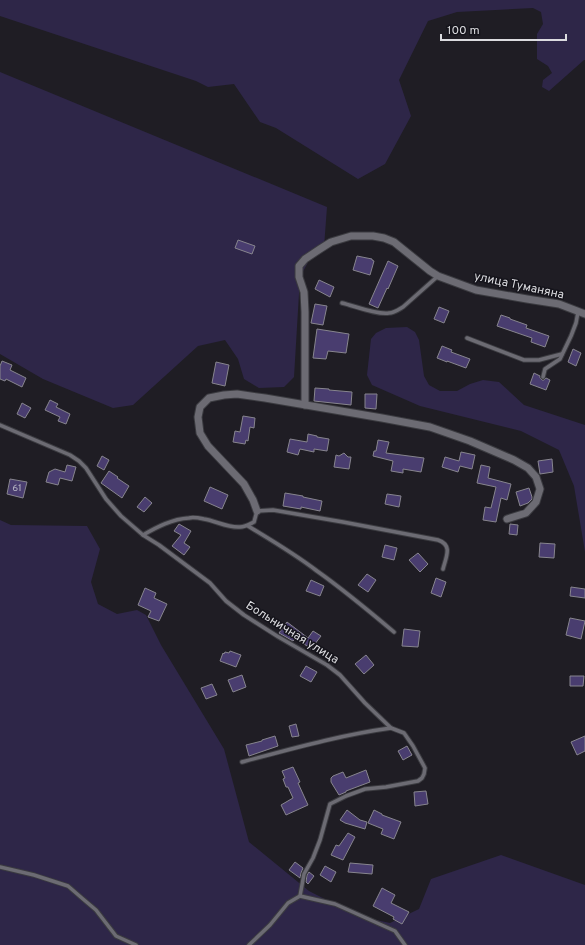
<svg xmlns="http://www.w3.org/2000/svg" width="585" height="945" viewBox="0 0 585 945" font-family="Overpass,sans-serif">
  <style>
    .green { fill: #2e2648 }
    .building { fill: #493d6f; stroke: #87858e }
    .lines { fill: none; stroke-linecap: round; stroke-linejoin: round }
    .lane-casing { stroke: #3b3b40; stroke-width: 5.5 }
    .street-casing { stroke: #3b3b40; stroke-width: 9 }
    .lane { stroke: #6c6b73; stroke-width: 3.5 }
    .street { stroke: #6c6b73; stroke-width: 7 }
    .labels { text-anchor: middle; dominant-baseline: central; stroke-width: 3; stroke-linejoin: round; paint-order: stroke }
    .number-label { font-size: 10px; fill: #b6b4c3 }
    .street-label { font-size: 12px; fill: #dbdbdf; stroke: #15141b }
  </style>
  <rect width="100%" height="100%" fill="#1f1d24"/>
  <g class="green">
    <path d="M0 0H585V60H584L549 91 542 87 543 80 552 73 548 66 537 59V34L543 24 541 12 533 8 457 12 428 21 399 80 411 116 385 164 358 179 276 128 260 122 234 84 208 87 196 81 0 16Z"/>
    <path d="M0 72 327 207 324 247 312 255 300 277 294 377 284 387 259 388 244 379 238 359 225 340 198 346 133 405 113 408 43 379 0 354Z"/>
    <path d="M407 327 415 332 419 340 424 376 429 385 440 391H457L470 384 483 380 499 382 524 405 585 425V552L574 486 559 450 521 431 420 406 372 385 367 375 371 339 376 333 386 328Z"/>
    <path d="M0 520 11 525 87 526 100 549 91 582 98 604 117 614 137 610 146 615 161 645 224 749 249 842 309 891 358 916 390 923 419 909 431 879 501 855 585 885V945H0Z"/>
  </g>
  <g class="building">
    <path d="M238 240 255 246 252 254 235 248Z"/>
    <path d="M357 256 372 259V260L374 261 370 275 353 270Z"/>
    <path d="M388 261 398 266 388 289 387 288 378 308 369 304Z"/>
    <path d="M319 280 334 287 330 297 315 289Z"/>
    <path d="M315 304 327 306 323 325 311 323Z"/>
    <path d="M439 307 449 311 444 323 434 319Z"/>
    <path d="M501 315 510 318V319L527 325 526 328 549 336 545 347 531 342 532 338 497 326Z"/>
    <path d="M317 329 349 334 346 353 328 351 326 359 313 358Z"/>
    <path d="M442 346 452 350 451 352 470 359 466 368 447 361V362L437 358Z"/>
    <path d="M573 349 581 353 576 366 568 362Z"/>
    <path d="M2 361 12 365 10 370 26 378 22 387 6 379 5 381 0 379V366Z"/>
    <path d="M216 362 229 365 225 386 212 383Z"/>
    <path d="M534 373 540 376V378L542 380H544L546 378 550 380 546 390 530 384Z"/>
    <path d="M315 388 329 389V390L352 392 351 405 314 401Z"/>
    <path d="M365 394H377L376 409 365 408Z"/>
    <path d="M50 400 58 404 56 407 70 414 66 424 58 421 60 417 45 410Z"/>
    <path d="M22 403 31 408 25 418 17 414Z"/>
    <path d="M243 416 255 418 254 428 250 427 248 441 246 440 245 444 233 442 235 431 240 432Z"/>
    <path d="M308 434 317 436V437L329 439 327 451 314 449V452L300 449 298 455 287 452 290 439 307 442Z"/>
    <path d="M378 440 389 442 386 453 424 458 421 472 403 469V473L391 471 393 461 373 456 374 451H376Z"/>
    <path d="M461 452 475 455 472 469 460 466 458 472 442 467 445 457 459 461Z"/>
    <path d="M344 453 348 457H351L349 469 334 467 336 455 339 456Z"/>
    <path d="M102 456 109 460 104 470 97 466Z"/>
    <path d="M552 459 553 472 540 474 538 461Z"/>
    <path d="M67 465 76 467 72 481 60 478 58 485 46 482 49 472 55 469 65 472Z"/>
    <path d="M481 465 490 467 488 478 511 484 507 500 501 498 496 522 483 520 485 507 491 508 496 487 477 483Z"/>
    <path d="M109 471 118 477 117 478 129 486 122 498 101 483Z"/>
    <path d="M10 479 27 482 23 498 7 494Z"/>
    <path d="M210 487 228 495 222 509 204 501Z"/>
    <path d="M529 488 532 497V499L528 503 520 506 516 492Z"/>
    <path d="M285 493 303 496V497L322 501 320 511 301 507V509L283 506Z"/>
    <path d="M387 494 401 496 399 507 385 504Z"/>
    <path d="M145 497 152 503 144 512 137 507Z"/>
    <path d="M179 524 191 531 184 543 190 547 184 555 172 546 181 535 174 531Z"/>
    <path d="M510 524 518 525 517 535 509 534Z"/>
    <path d="M540 543 555 544 554 558 539 557Z"/>
    <path d="M385 545 397 548 394 560 382 557Z"/>
    <path d="M418 553 428 564 420 572 409 560Z"/>
    <path d="M367 574 376 580 368 592 358 585Z"/>
    <path d="M436 578 446 582 441 597 431 593Z"/>
    <path d="M311 580 324 586 320 596 306 591Z"/>
    <path d="M571 587 585 589V598L570 596Z"/>
    <path d="M145 588 156 593 154 598 167 604 159 621 148 617 151 611 138 605Z"/>
    <path d="M570 618 585 621 581 639 566 635Z"/>
    <path d="M287 622 308 638 313 631 321 636 311 649 296 638 293 641 279 633Z"/>
    <path d="M404 629 420 631 418 647 402 646Z"/>
    <path d="M230 651 241 655 236 667 220 661 223 653 224 654 225 652 229 653Z"/>
    <path d="M366 655 374 665 364 674 355 664Z"/>
    <path d="M306 666 317 672 311 682 300 676Z"/>
    <path d="M242 675 246 687 233 692 228 680Z"/>
    <path d="M570 676H584L583 686H570Z"/>
    <path d="M212 684 217 695 206 699 201 688Z"/>
    <path d="M296 724 299 736 292 737 289 726Z"/>
    <path d="M275 736 278 746 249 756 246 745 262 741V740Z"/>
    <path d="M585 736V751L577 755 571 742Z"/>
    <path d="M407 746 412 755 403 760 398 751Z"/>
    <path d="M293 767 300 782 298 783 308 805 286 815 281 805 293 798 288 787H286L283 779 285 778 282 771Z"/>
    <path d="M366 770 370 782 346 791V792L339 795 331 782V778L333 776 343 772 346 778Z"/>
    <path d="M426 791 428 804 415 806 414 792Z"/>
    <path d="M347 810 360 820 367 822 365 829 345 823 340 820Z"/>
    <path d="M374 810 382 814V815L401 822 394 839 381 834 383 829 368 823Z"/>
    <path d="M348 833 355 837 343 860 331 855 336 845 339 846Z"/>
    <path d="M295 862 303 868 301 873 300 878 289 870Z"/>
    <path d="M350 863 373 865 372 874 348 872Z"/>
    <path d="M325 866 336 872 331 882 320 875Z"/>
    <path d="M309 872 314 876 308 884 306 882 307 875Z"/>
    <path d="M382 888 395 895 391 903 409 912 402 924 393 919 394 917 373 906Z"/>
  </g>
  <g class="lines">
    <g class="lane-casing">
      <g id="lane">
        <path d="M342 303C355 306 376 315 389 313 394 313 398 310 403 307L438 276"/>
        <path d="M467 338 524 360H539L562 354"/>
        <path d="M543 377 545 369 560 359 571 336 576 323 578 312"/>
        <path d="M0 425 70 455 79 461 86 468 106 499 121 516 143 535C157 527 172 519 189 518 193 517 199 518 204 519 216 521 228 528 240 527 245 527 250 524 254 522L257 511 273 510 343 522 438 540C453 545 446 557 443 569"/>
        <path d="M248 526C271 540 295 554 317 571 344 590 369 611 394 632"/>
        <path d="M143 535 159 545 210 583 226 601 244 615 277 636 327 665 340 675 365 703 391 728 404 733 413 746 425 768 424 774 422 778 418 781 386 787 365 789 346 796 330 804 320 840 313 858 304 874 300 896 288 903 270 925 249 945"/>
        <path d="M242 762C291 749 340 735 391 728"/>
        <path d="M0 867 34 875 68 886 83 899 96 910 116 936 136 945"/>
        <path d="M300 896 335 904 395 931 405 945"/>
      </g>
    </g>
    <g class="street-casing">
      <g id="street">
        <path d="M305 405V312L304 292 299 277V266L305 259 320 249 331 242 351 236H373L384 238 394 242 430 271 438 276 476 290 527 299 559 304 585 314"/>
        <path d="M257 511 253 500 244 484 208 446 200 433 198 417 200 407 209 398 224 395 237 394 265 398 382 418 430 427 470 441 514 460 528 468 536 477 540 489 536 502 526 513 507 519"/>
      </g>
    </g>
    <use href="#lane" class="lane"/>
    <use href="#street" class="street"/>
  </g>
  <g class="labels">
    <g class="number-label">
      <text x="17" y="488">61</text>
    </g>
    <g class="street-label">
      <text transform="translate(519 286) rotate(12)">улица Туманяна</text>
      <text transform="translate(292 633) rotate(32)">Больничная улица</text>
    </g>
  </g>
  <path d="M441 34v6h125v-6" fill="none" stroke="#dbdbdf" stroke-width="2"/>
  <text x="447" y="34" font-size="12" fill="#dbdbdf" stroke="#15141b" stroke-width="3" paint-order="stroke">100 m</text>
</svg>
